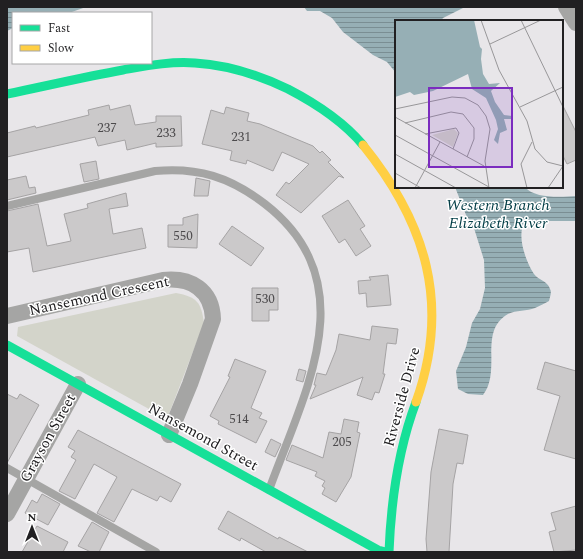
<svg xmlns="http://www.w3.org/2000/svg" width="583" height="559" viewBox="0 0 583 559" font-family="Spectral,serif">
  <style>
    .green { fill: #d3d4ca }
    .water { fill: url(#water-rules) }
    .building { fill: #cbc9ca; stroke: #a5a3a4 }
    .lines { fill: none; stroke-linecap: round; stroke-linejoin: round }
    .lane { stroke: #a5a5a4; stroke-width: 8 }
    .street { stroke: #a5a5a4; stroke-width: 16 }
    .fast { stroke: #16e098; stroke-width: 9 }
    .slow { stroke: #ffcf43; stroke-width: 9 }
    .labels { text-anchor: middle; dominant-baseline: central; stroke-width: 3; stroke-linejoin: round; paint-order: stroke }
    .number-label { font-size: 13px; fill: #4c4a4c }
    .street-label { font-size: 15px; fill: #212022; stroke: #fff }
    .water-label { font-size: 16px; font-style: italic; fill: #003c45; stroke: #fff }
    .inset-road { fill: none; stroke: #989799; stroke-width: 1 }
    .view { fill: #7b2cbf; fill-opacity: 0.15; stroke: #7b2cbf; stroke-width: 2 }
    .inset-edge { fill: none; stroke: #212022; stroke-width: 2 }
  </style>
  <defs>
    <pattern id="water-rules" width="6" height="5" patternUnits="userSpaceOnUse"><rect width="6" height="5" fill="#96afb5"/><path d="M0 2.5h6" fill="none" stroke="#7a8e93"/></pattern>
  </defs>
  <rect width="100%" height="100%" fill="#e8e6e9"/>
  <path class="green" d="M176 293C197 297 201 302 204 323L167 419 17 336 18 327Z"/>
  <g class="water">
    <path d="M7 7H86L69 13H13V28L7 31Z"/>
    <path d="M304 7H465L443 18 441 21H396V73L387 62 373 55 343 32 332 18 320 11H307Z"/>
    <path d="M455 187H525C535 199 561 197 576 196L575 221H526C515 233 526 262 534 274 538 280 548 281 550 289 552 292 550 297 549 301 545 303 540 306 535 308 527 311 516 310 508 314 478 331 502 371 483 395L468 394 458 389 456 371 466 347 472 323 480 309 485 288 484 260 473 225 466 215Z"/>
  </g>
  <g class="building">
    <path d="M562 104 576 132V160L567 164 562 154Z"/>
    <path d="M109 105 110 110 130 105 135 125 156 122V116H181L182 146 156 147V143L127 150 125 140 98 146 95 137 7 157V133L35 126 36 128 89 115 88 110Z"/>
    <path d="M226 107 249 113 247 121 260 124 313 146 320 153 322 151 331 160 328 162 344 178 339 176 301 213 276 195 286 182 289 184 309 164 282 152 273 171 247 160 246 164 230 160 232 151 202 144 211 110 224 114Z"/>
    <path d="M96 161 99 179 84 182 80 164Z"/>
    <path d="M26 176 29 188 35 187 36 193 7 200V180Z"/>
    <path d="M196 178 210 181 208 196H194Z"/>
    <path d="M126 193 128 206 109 209 113 234 142 228 146 248 33 272 29 248 7 252V211L38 204 47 246 71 241 64 214 88 208 87 204Z"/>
    <path d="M348 200 365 226 360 229 371 246 356 256 345 239 339 243 322 216Z"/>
    <path d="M198 214 197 248 168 247V225H183V218Z"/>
    <path d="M232 226 264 248 251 266 219 244Z"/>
    <path d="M388 275 391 305 367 307 366 293 359 294 358 281 371 280 369 277Z"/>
    <path d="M252 288H278V310H269V321H252Z"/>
    <path d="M372 326 398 329 396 344 387 343 383 374H385L379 393 375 392 372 400 357 395 363 377 310 399 316 385H314L317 373 326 375 336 350 339 334 370 340Z"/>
    <path d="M235 359 266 371 251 408 262 413 259 418 267 421 256 443 218 424 219 421 210 416 230 377 228 376Z"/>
    <path d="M545 362 576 371V459L544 450 560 396 537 389Z"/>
    <path d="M299 369 306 371 303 382 296 380Z"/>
    <path d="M7 394 17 399 20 394 39 405 7 463Z"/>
    <path d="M344 419 359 422 357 432 360 433 351 477 336 502 322 494 325 488 322 486 325 481 315 476 317 472 286 460 292 445 323 458 329 432 341 434Z"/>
    <path d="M439 429 468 435 463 464 457 463 453 484 449 552H427L426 539 431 472Z"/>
    <path d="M78 430 181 484 171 502 160 496 157 501 132 489 114 522 97 513 117 477 94 464 75 499 59 491 76 460 71 457 75 451 68 447Z"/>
    <path d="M271 439 281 444 275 457 265 452Z"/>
    <path d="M42 494 60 504 48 525 25 513 32 500 37 503Z"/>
    <path d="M576 506V550L554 552 549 532 556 530 551 513Z"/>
    <path d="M228 511 278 539 279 537 308 552H266L241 538 240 541 218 529Z"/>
    <path d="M92 522 109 532 99 552H91L78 546Z"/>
    <path d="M37 526 68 542 63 552H22Z"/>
  </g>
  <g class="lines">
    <g class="lane">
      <path d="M7 206 155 171C198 167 230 177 265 204 367 283 304 393 269 490"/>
      <path d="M7 468 156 552"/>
    </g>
    <g class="street">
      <path d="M566 7 576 23"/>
      <path d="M7 316 163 280C191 277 212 290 213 319L190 384 169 435"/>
      <path d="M7 514 78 384"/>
    </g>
    <g class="fast">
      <path d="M7 94C46 86 84 77 123 70 146 66 171 61 195 63 227 65 259 75 288 89 315 103 343 121 363 145"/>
      <path d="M7 345 378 550 386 552"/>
      <path d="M389 552C391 501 398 450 416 402"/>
    </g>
    <path class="slow" d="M363 145C426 223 451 304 416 402"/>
  </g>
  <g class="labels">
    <g class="number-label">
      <text x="107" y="128">237</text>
      <text x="166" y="133">233</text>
      <text x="241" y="137">231</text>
      <text x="183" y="236">550</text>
      <text x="265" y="299">530</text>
      <text x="239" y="419">514</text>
      <text x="342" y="442">205</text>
    </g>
    <g class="street-label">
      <text transform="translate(99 296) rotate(-12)">Nansemond Crescent</text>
      <text transform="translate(402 397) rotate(-75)">Riverside Drive</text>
      <text transform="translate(203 437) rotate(29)">Nansemond Street</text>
      <text transform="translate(48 438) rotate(-61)">Grayson Street</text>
    </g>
    <g class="water-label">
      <text x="498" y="205">Western Branch<tspan x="498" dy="18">Elizabeth River</tspan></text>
    </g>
  </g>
  <g transform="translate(395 20)">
    <rect width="168" height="168" fill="#e8e6e9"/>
    <path d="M59 109 63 113 58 127 37 115Z" fill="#d3d4ca"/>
    <path d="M0 0H79L85 27 87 29 86 39 88 54 94 64 105 63 96 71 100 82 109 95 117 96 116 99H109L112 110 105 113 103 124 99 120 103 109 101 100 91 78 77 69 73 54 38 71 19 75 15 72 0 77Z" fill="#96afb5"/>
    <path class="inset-road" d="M86 0 104 50 132 101 140 129 152 142 168 146M126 0 168 87M95 24 146 0M125 87 168 67M0 89 57 77 70 78 83 85 91 96 95 109 90 141 94 168M0 97 89 146M10 103 56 92 68 94 79 108V119L72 137M30 114 61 108 64 113 58 129M0 115 94 167M0 134 61 168M0 153 26 168M20 168 45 122M132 168 126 144 137 122M153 168 168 146"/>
    <path class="view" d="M34 68H117V147H34Z"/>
    <rect width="168" height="168" class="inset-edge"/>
  </g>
  <rect width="583" height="559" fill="none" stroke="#212022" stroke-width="16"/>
  <rect x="12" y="12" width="140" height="52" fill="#ffffff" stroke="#a6a6a7"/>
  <rect x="20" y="25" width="20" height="6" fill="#16e098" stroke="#a6a6a7"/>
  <text x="48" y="32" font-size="12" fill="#212022">Fast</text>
  <rect x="20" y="45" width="20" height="6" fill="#ffcf43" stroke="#a6a6a7"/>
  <text x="48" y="52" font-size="12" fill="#212022">Slow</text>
  <g transform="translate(32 527)" stroke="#ffffff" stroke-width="3" paint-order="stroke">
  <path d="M0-3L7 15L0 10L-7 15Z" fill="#212022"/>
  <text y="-6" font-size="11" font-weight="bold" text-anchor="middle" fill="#212022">N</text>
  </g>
</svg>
